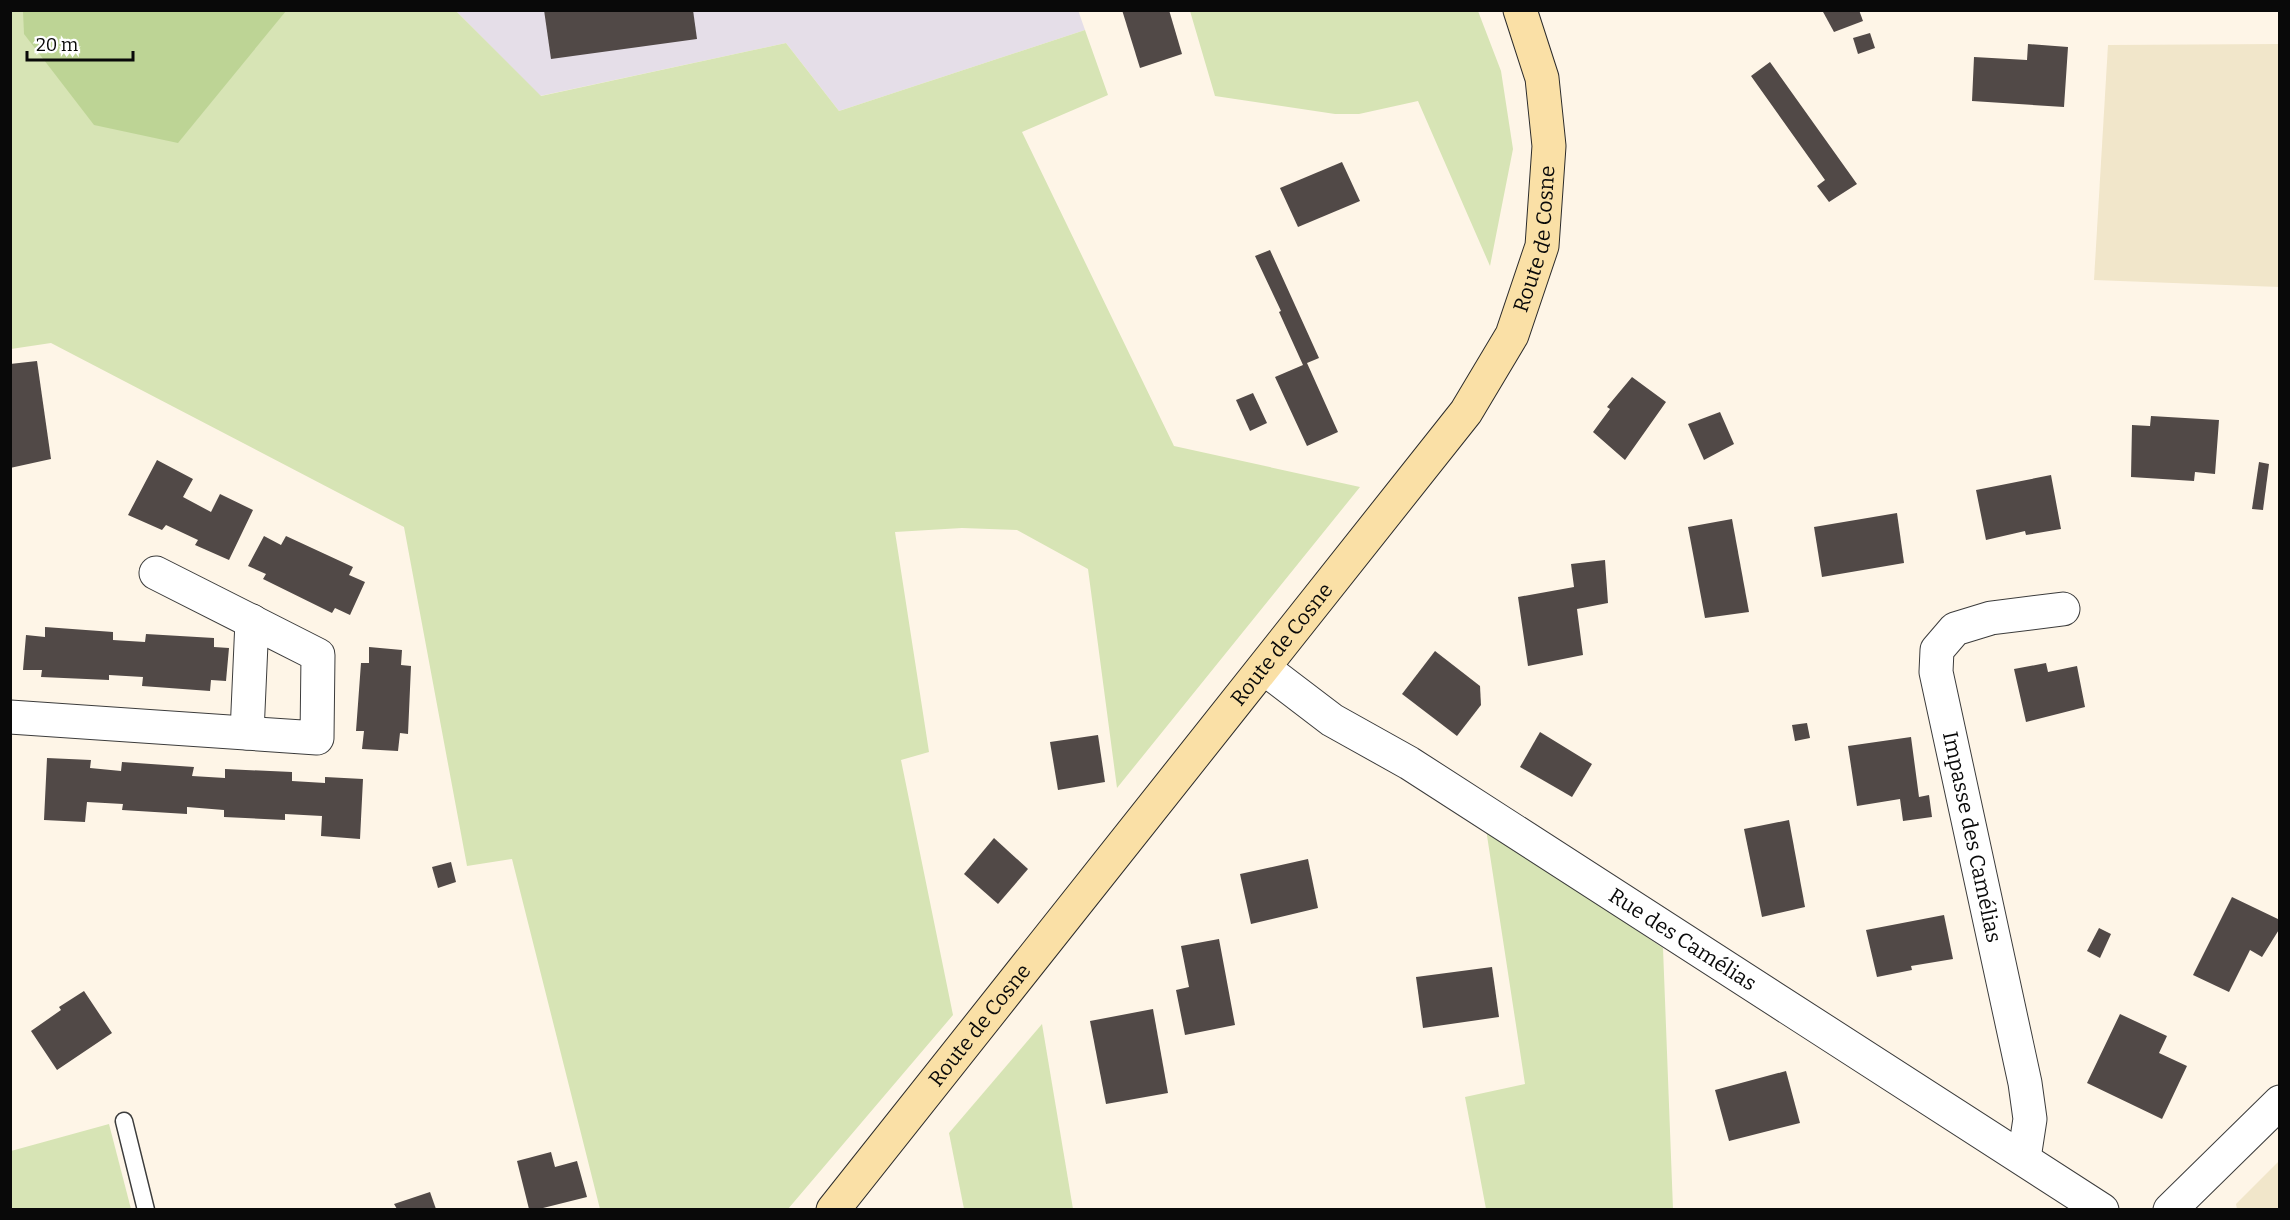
<svg xmlns="http://www.w3.org/2000/svg" width="2290" height="1220" viewBox="0 0 2290 1220" font-family="Bitter,serif">
  <style>
    .industrial { fill: #e5dee8 }
    .farmland { fill: #f1e6ca }
    .green { fill: #d7e4b5 }
    .forest { fill: #bdd495 }
    .building { fill: #514947 }
    .lines { fill: none; stroke-linecap: round; stroke-linejoin: round }
    .service-casing { stroke: #3c3c3c; stroke-width: 19 }
    .minor-casing { stroke: #3c3c3c; stroke-width: 35 }
    .secondary-casing { stroke: #2b2b2b; stroke-width: 35 }
    .service { stroke: #fff; stroke-width: 16 }
    .minor { stroke: #fff; stroke-width: 33 }
    .secondary { stroke: #fae0a6; stroke-width: 33 }
    .labels { text-anchor: middle; dominant-baseline: central; stroke-width: 6; stroke-linejoin: round; paint-order: stroke }
    .street-label { font-size: 21px; fill: #090909; stroke: #fff }
  </style>
  <rect width="100%" height="100%" fill="#fef5e7"/>
  <path class="industrial" d="M1078 10 1085 30 839 111 786 43 540 96 456 11Z"/>
  <g class="farmland">
    <path d="M2279 44V287L2094 280 2108 45Z"/>
    <path d="M2279 1161V1209H2237L2236 1204Z"/>
  </g>
  <g class="green">
    <path d="M11 11H456L541 96 786 43 839 111 1085 30 1108 95 1022 132 1174 446 1360 487 1117 788 1088 569 1017 530 962 528 895 532 929 752 901 760 953 1015 788 1209H600L512 859 467 866 404 527 51 343 11 349Z"/>
    <path d="M1190 11H1478L1501 71 1513 149 1490 266 1418 101 1359 114H1335L1215 96Z"/>
    <path d="M1486 829 1663 948 1673 1209H1486L1465 1097 1525 1084Z"/>
    <path d="M1042 1024 1073 1209H964L949 1133Z"/>
    <path d="M109 1124 131 1209H11V1151Z"/>
  </g>
  <path class="forest" d="M23 11V10L286 11 178 143 94 125 24 34Z"/>
  <g class="building">
    <path d="M544 10H693L697 39 551 59Z"/>
    <path d="M1122 10H1169L1182 54 1140 68Z"/>
    <path d="M1822 10H1859L1863 21 1834 32Z"/>
    <path d="M1870 33 1875 48 1858 54 1853 38Z"/>
    <path d="M2028 44 2068 47 2064 107 1972 101 1974 57 2027 60Z"/>
    <path d="M1770 62 1857 184 1829 202 1817 186 1825 180 1751 76Z"/>
    <path d="M1342 162 1360 201 1298 227 1280 188Z"/>
    <path d="M1270 250 1319 358 1307 363 1338 432 1307 446 1275 377 1303 365 1279 312 1281 311 1255 256Z"/>
    <path d="M37 361 51 459 10 468V364Z"/>
    <path d="M1632 377 1666 402 1625 460 1593 432 1610 409 1607 407Z"/>
    <path d="M1253 393 1267 423 1250 431 1236 400Z"/>
    <path d="M1720 412 1734 444 1704 460 1688 424Z"/>
    <path d="M2151 416 2219 420 2215 474 2195 472 2194 481 2131 477 2132 425 2150 426Z"/>
    <path d="M157 460 193 479 183 497 211 512 220 494 253 510 229 560 195 545 198 540 166 525 162 530 128 515Z"/>
    <path d="M2259 462 2269 464 2263 510 2252 509Z"/>
    <path d="M2051 475 2061 529 2026 535 2025 531 1986 540 1976 490Z"/>
    <path d="M1897 513 1904 563 1822 577 1814 527Z"/>
    <path d="M1732 519 1749 612 1705 618 1688 527Z"/>
    <path d="M264 536 281 545 286 536 353 567 349 575 365 582 350 615 335 608 332 613 263 579 266 574 248 566Z"/>
    <path d="M1605 560 1608 603 1577 609 1583 655 1528 666 1518 597 1574 587 1571 564Z"/>
    <path d="M45 627 113 632V640L145 642 146 634 214 638V647L229 648 226 681 211 680 210 691 142 686 143 677 109 675V680L41 677 42 670H23L26 635 45 637Z"/>
    <path d="M369 647 402 650 401 665 411 666 408 734 400 733 398 751 362 749 364 731H356L361 663H369Z"/>
    <path d="M1435 651 1480 686 1481 705 1457 736 1402 694Z"/>
    <path d="M2046 663 2048 672 2077 666 2085 707 2026 722 2014 669Z"/>
    <path d="M1807 723 1810 738 1795 741 1792 725Z"/>
    <path d="M1540 732 1592 764 1572 797 1520 767Z"/>
    <path d="M1098 735 1105 782 1058 790 1050 742Z"/>
    <path d="M1911 737 1919 797 1929 795 1932 817 1903 821 1900 799 1857 806 1848 746Z"/>
    <path d="M47 758 91 760 90 768 121 771 122 762 194 767 192 776 225 778V769L292 772V781L325 783V777L363 779 360 839 321 836 322 816 285 814V820L224 817V810L187 807V814L122 810 123 804 87 802 85 822 44 820Z"/>
    <path d="M1789 820 1805 907 1762 917 1744 829Z"/>
    <path d="M994 838 1028 869 998 904 964 874Z"/>
    <path d="M1308 859 1318 908 1251 924 1240 874Z"/>
    <path d="M451 862 456 882 438 888 432 867Z"/>
    <path d="M2232 897 2280 920V928L2262 957 2250 950 2229 992 2193 975Z"/>
    <path d="M1944 915 1953 959 1911 966 1912 970 1877 977 1866 930Z"/>
    <path d="M2099 928 2111 934 2100 958 2087 951Z"/>
    <path d="M1219 939 1235 1025 1185 1035 1176 990 1189 987 1181 946Z"/>
    <path d="M1492 967 1499 1017 1423 1028 1416 977Z"/>
    <path d="M84 991 112 1033 57 1070 31 1031 61 1010 59 1007Z"/>
    <path d="M1153 1009 1168 1093 1106 1104 1090 1021Z"/>
    <path d="M2120 1014 2167 1036 2159 1053 2187 1066 2162 1119 2087 1083Z"/>
    <path d="M1786 1071 1800 1123 1729 1141 1715 1090Z"/>
    <path d="M551 1152 555 1167 577 1161 587 1197 539 1209H529L517 1161Z"/>
    <path d="M430 1192 436 1209H397L394 1204Z"/>
  </g>
  <g class="lines">
    <g class="service-casing">
      <path id="service" d="M124 1121 146 1210"/>
    </g>
    <g class="minor-casing">
      <g id="minor">
        <path id="s1" d="M1265 669 1332 720 1409 763 2102 1210"/>
        <path d="M10 717 317 738 318 655 156 573"/>
        <path d="M247 733 252 621"/>
        <path d="M2024 1158 2030 1119 2025 1083 1936 672 1937 650 1955 629 1991 618 2063 609"/>
        <path d="M2170 1210 2280 1102"/>
      </g>
    </g>
    <g class="secondary-casing">
      <g id="secondary">
        <path id="s2" d="M833 1210 1466 412 1512 335 1542 246 1549 146 1542 78 1520 10"/>
      </g>
    </g>
    <use href="#service" class="service"/>
    <use href="#minor" class="minor"/>
    <use href="#secondary" class="secondary"/>
  </g>
  <g class="labels">
    <g class="street-label">
      <text stroke="none"><textPath href="#s2" startOffset="1208">Route de Cosne</textPath></text>
      <text stroke="none"><textPath href="#s2" startOffset="722">Route de Cosne</textPath></text>
      <text transform="translate(1972 837) rotate(78)">Impasse des Camélias</text>
      <text stroke="none"><textPath href="#s1" startOffset="498">Rue des Camélias</textPath></text>
      <text stroke="none"><textPath href="#s2" startOffset="236">Route de Cosne</textPath></text>
    </g>
  </g>
  <rect width="2290" height="1220" fill="none" stroke="#090909" stroke-width="24"/>
  <path d="M27 51v9h106v-9" fill="none" stroke="#090909" stroke-width="3"/>
  <text x="36" y="51" font-size="18" fill="#090909" stroke="#ffffff" stroke-width="4.5" paint-order="stroke">20 m</text>
</svg>
